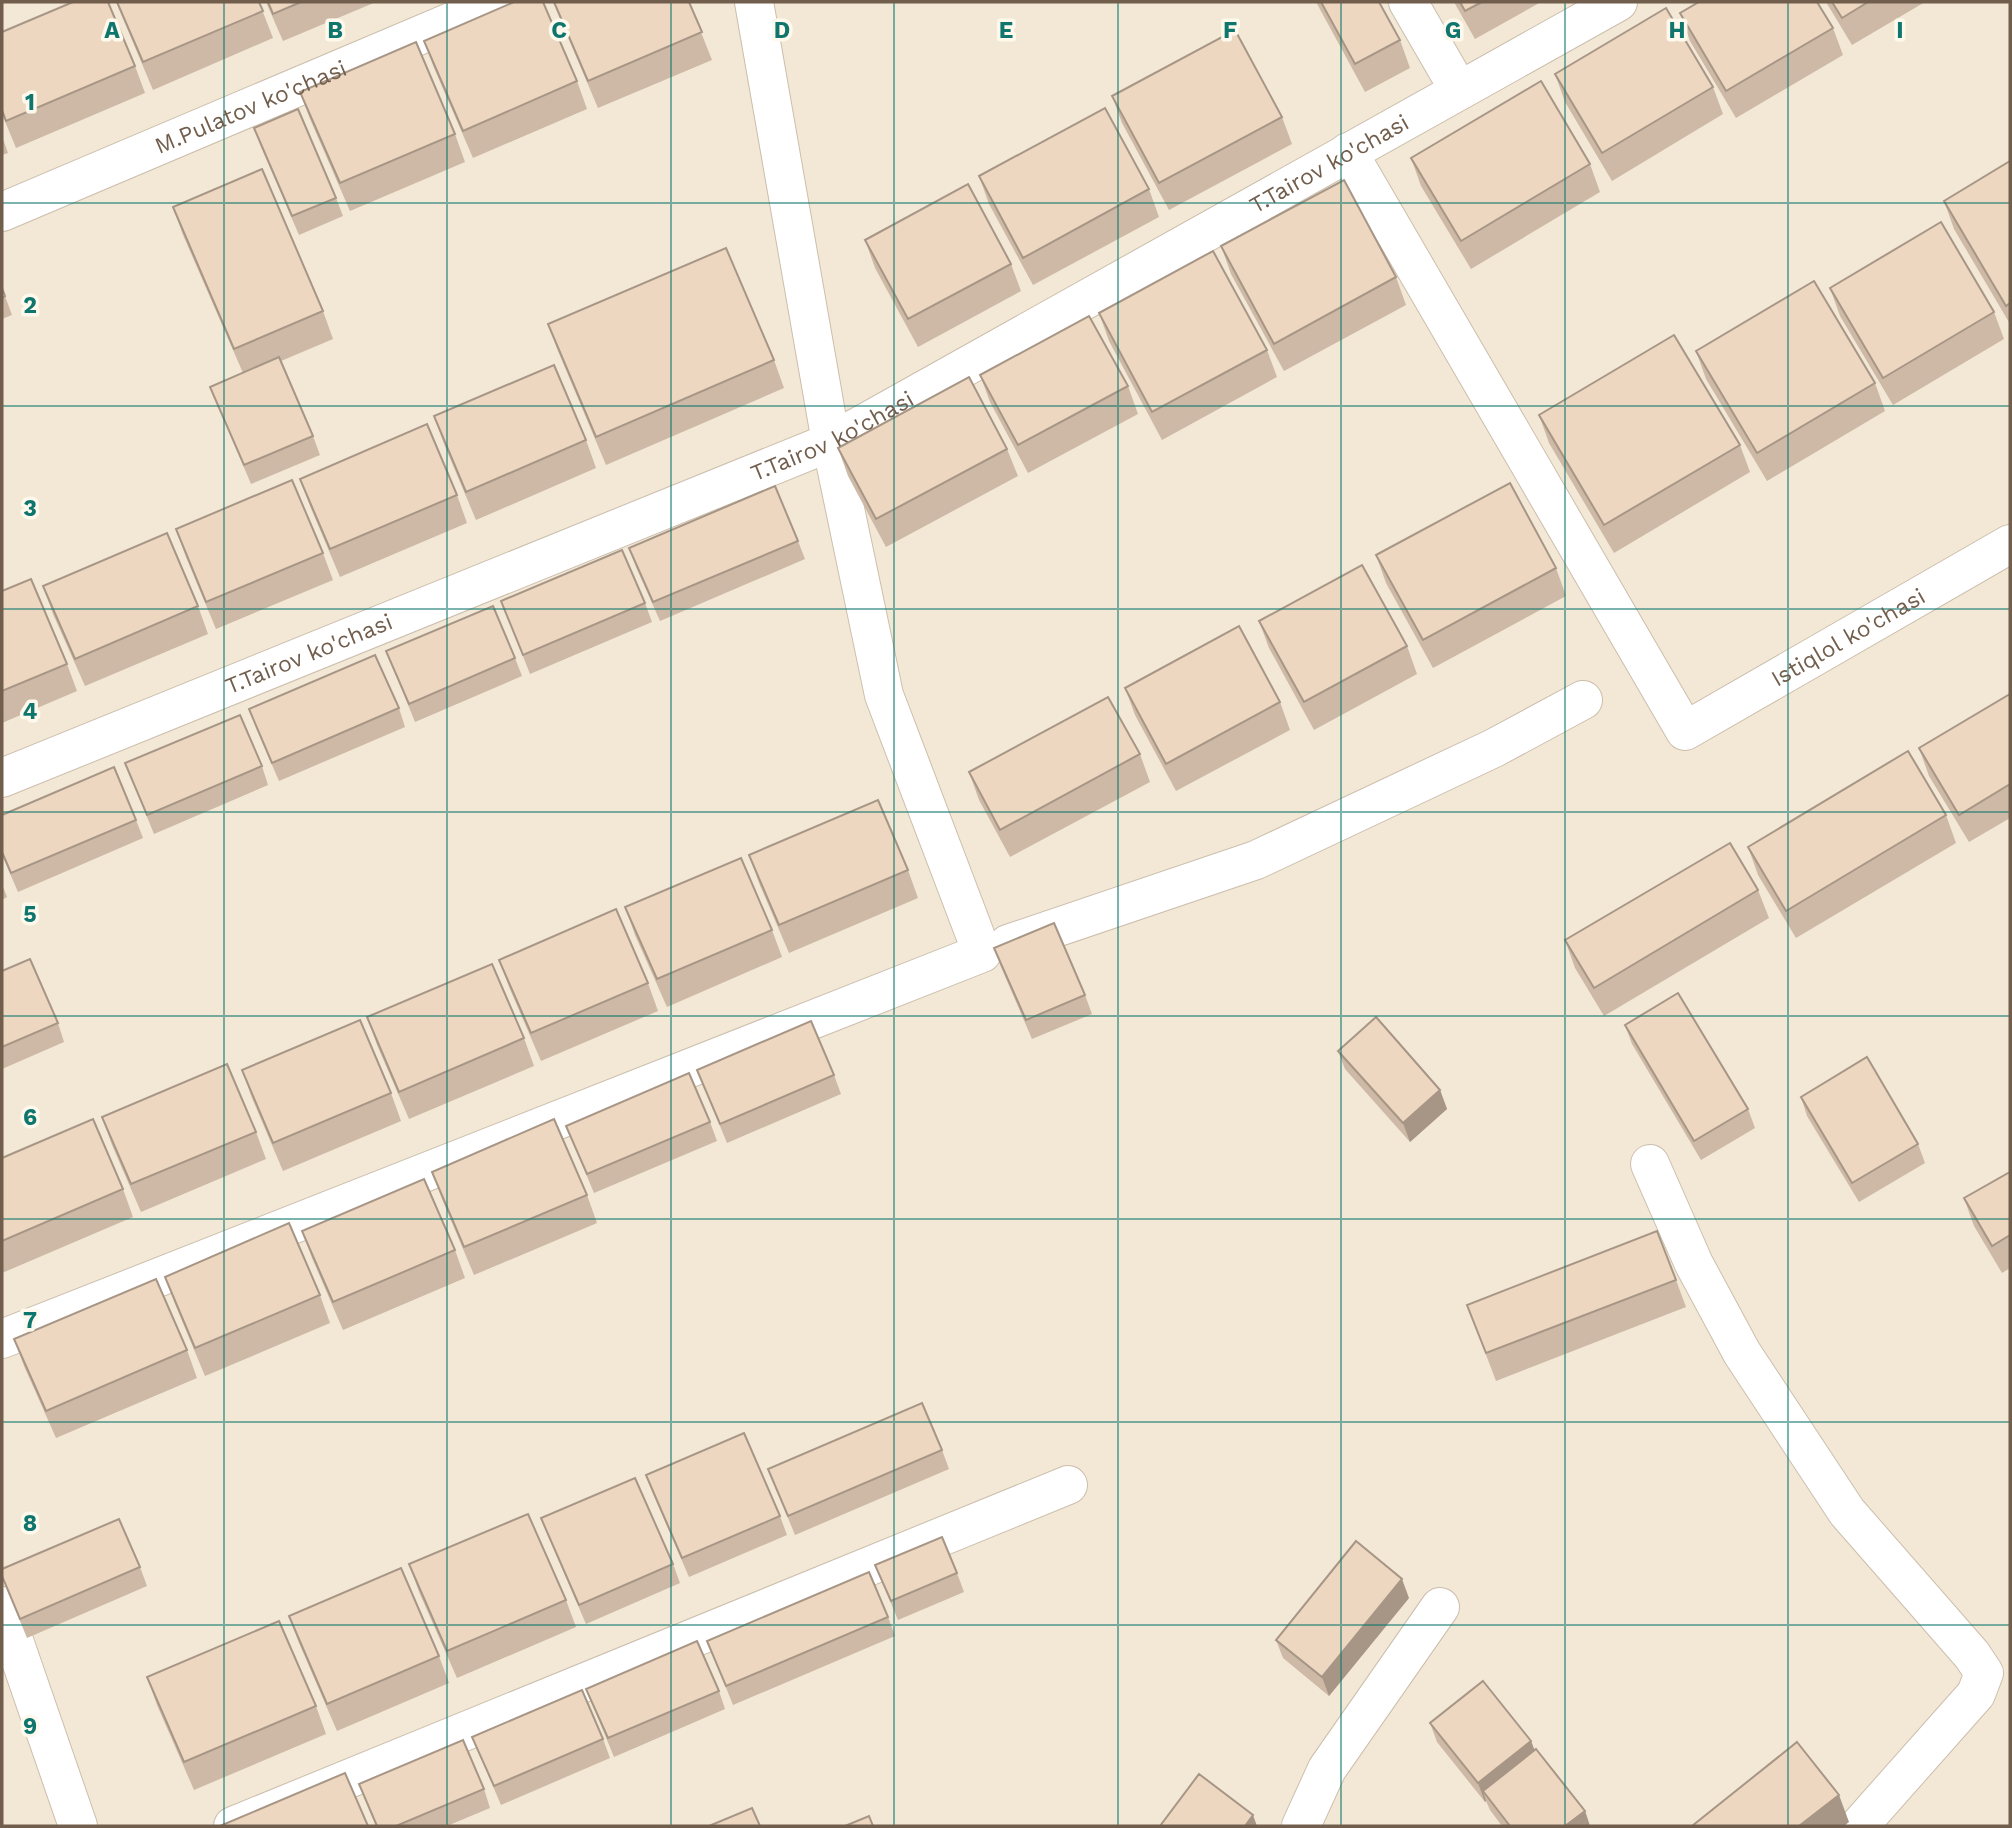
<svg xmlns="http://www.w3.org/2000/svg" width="2012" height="1828" viewBox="0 0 2012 1828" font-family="'Work Sans',sans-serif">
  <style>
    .residential { fill: #f2e8d5 }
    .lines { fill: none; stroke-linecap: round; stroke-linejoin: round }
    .minor-casing { stroke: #ccbead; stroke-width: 40 }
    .minor { stroke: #fff; stroke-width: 38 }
    .wall { fill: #cdb9a5 }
    .shaded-wall { fill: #a79686 }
    .building { fill: #eed7c0; stroke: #a79686; stroke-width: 2 }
    .grid { fill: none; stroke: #0f766e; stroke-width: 2; stroke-opacity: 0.55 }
    .labels { text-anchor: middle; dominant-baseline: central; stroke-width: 7; stroke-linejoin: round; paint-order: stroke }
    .street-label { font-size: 23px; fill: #725e4d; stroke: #fef9ec }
    .grid-label { font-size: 23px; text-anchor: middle; font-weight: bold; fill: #0f766e; stroke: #fef9ec; stroke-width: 7; stroke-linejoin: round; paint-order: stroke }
  </style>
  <rect width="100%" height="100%" fill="#fbf5e6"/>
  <rect class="residential" x="2" y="2" width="2008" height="1824"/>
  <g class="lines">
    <g class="minor-casing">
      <g id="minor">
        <path d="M1408 2 1459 90"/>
        <path id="s1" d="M1348 152 1685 731 2010 544"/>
        <path id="s2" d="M2 212 498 2"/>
        <path id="s3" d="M2 778 831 442 1618 2"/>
        <path d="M1008 944 1256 860 1494 748 1583 700"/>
        <path d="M1650 1164 1694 1264 1742 1353 1847 1512 1972 1655 1984 1673 1976 1694 1859 1826"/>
        <path d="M2 1339 982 953 884 695 831 442 754 2"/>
        <path d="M2 1606 78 1826"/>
        <path d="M233 1826 1068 1485"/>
        <path d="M1301 1826 1327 1769 1440 1607"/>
      </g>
    </g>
    <use href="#minor" class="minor"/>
  </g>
  <g class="wall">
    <path d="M116 2H259L273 38 153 90Z"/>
    <path d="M266 2H376L283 41Z"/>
    <path d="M553 2H689L712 60 598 108Z"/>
    <path d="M1316 2H1379L1400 40 1410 68 1365 92Z"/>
    <path d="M1454 2H1541L1475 39Z"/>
    <path d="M1826 2H1925L1852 45Z"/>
    <path d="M1680 13 1833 28 1843 55 1736 118 1690 41Z"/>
    <path d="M2 32 135 66 145 93 16 148 2 114Z"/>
    <path d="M424 41 577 81 587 109 473 158 434 68Z"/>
    <path d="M1555 74 1713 87 1723 114 1612 181 1565 102Z"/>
    <path d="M300 92 455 134 465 162 350 211 310 119Z"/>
    <path d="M1112 96 1282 117 1292 144 1169 210 1122 123Z"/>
    <path d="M254 128 336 198 343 216 299 235 261 147Z"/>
    <path d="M2 136 8 153 2 155Z"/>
    <path d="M1411 158 1590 164 1600 192 1471 269 1421 186Z"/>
    <path d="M2010 161V324L1954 229 1944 201Z"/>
    <path d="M979 176 1149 189 1159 217 1033 285 989 204Z"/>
    <path d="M173 207 323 311 333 339 281 361 313 436 320 455 251 484 210 387 243 373 183 235Z"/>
    <path d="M865 240 1011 264 1021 291 918 347 875 268Z"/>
    <path d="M1221 246 1396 277 1406 305 1284 371 1231 274Z"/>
    <path d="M2 288 12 315 2 319Z"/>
    <path d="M1830 288 1994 312 2004 339 1893 405 1840 316Z"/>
    <path d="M1099 313 1267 350 1277 377 1162 440 1109 341Z"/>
    <path d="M548 324 774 360 784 388 606 465 558 351Z"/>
    <path d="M1696 351 1875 383 1885 411 1767 481 1706 379Z"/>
    <path d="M980 375 1128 386 1138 414 1028 473 990 402Z"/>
    <path d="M1539 415 1740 445 1750 472 1614 553 1549 443Z"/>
    <path d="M434 416 586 440 596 468 476 520 444 444Z"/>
    <path d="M838 448 1007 449 1018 476 886 547 848 476Z"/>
    <path d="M300 479 457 495 467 523 340 577 310 506Z"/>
    <path d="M176 529 323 553 333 580 216 629 186 557Z"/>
    <path d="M798 541 805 559 660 621 636 567 629 548Z"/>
    <path d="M1376 555 1556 568 1566 596 1433 668 1386 583Z"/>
    <path d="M43 586 198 606 208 634 85 686 53 614Z"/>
    <path d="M2 591 67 664 77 691 2 723Z"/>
    <path d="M501 601 645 603 652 622 530 674Z"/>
    <path d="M1259 621 1407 646 1417 674 1314 730 1269 648Z"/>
    <path d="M386 651 515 658 522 676 415 722Z"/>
    <path d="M1125 688 1280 702 1290 730 1176 791 1135 715Z"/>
    <path d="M2010 694V818L1969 842 1929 776 1919 748Z"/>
    <path d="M399 708 405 727 279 781 256 728 249 709Z"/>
    <path d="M1140 754 1150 782 1010 857 979 800 969 772Z"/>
    <path d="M125 763 262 766 268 785 154 834Z"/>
    <path d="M2 815 136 820 143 838 18 892 2 855Z"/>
    <path d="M1946 815 1956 843 1796 938 1758 875 1748 847Z"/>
    <path d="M749 855 908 870 918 898 789 953 759 883Z"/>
    <path d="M2 884 7 897 2 900Z"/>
    <path d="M1758 890 1769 918 1604 1016 1575 968 1565 940Z"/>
    <path d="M625 907 772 930 782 957 667 1007 635 935Z"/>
    <path d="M994 948 1085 995 1092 1014 1032 1039 1001 967Z"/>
    <path d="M499 960 648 983 658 1011 541 1061 509 987Z"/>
    <path d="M2 971 58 1023 64 1042 2 1069Z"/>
    <path d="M367 1017 524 1038 534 1066 409 1119 377 1045Z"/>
    <path d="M1625 1025 1748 1109 1755 1128 1701 1160 1632 1044Z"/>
    <path d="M1338 1051 1440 1090 1447 1109 1410 1142 1345 1069Z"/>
    <path d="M242 1070 391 1093 401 1121 283 1171 252 1098Z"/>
    <path d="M697 1070 834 1075 841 1094 727 1143Z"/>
    <path d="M1801 1097 1918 1144 1925 1163 1859 1202 1807 1116Z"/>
    <path d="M102 1117 256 1132 266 1159 141 1212 112 1145Z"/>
    <path d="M710 1122 717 1141 594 1193 566 1126Z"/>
    <path d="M2 1158 123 1189 133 1217 2 1273Z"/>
    <path d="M432 1172 587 1195 597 1223 474 1275 442 1199Z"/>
    <path d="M2010 1172V1268L2002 1273 1974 1226 1964 1198Z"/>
    <path d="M302 1231 455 1250 465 1278 343 1330 312 1258Z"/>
    <path d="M165 1277 320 1295 330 1323 205 1376 175 1304Z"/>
    <path d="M1676 1280 1686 1307 1496 1381 1467 1305Z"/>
    <path d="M14 1339 187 1350 197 1378 56 1438 24 1366Z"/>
    <path d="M942 1450 949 1469 795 1535 768 1469Z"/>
    <path d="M646 1475 780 1516 787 1535 689 1577 653 1494Z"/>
    <path d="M541 1518 673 1564 680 1583 586 1624 548 1536Z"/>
    <path d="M409 1564 566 1600 576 1627 457 1678 419 1592Z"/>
    <path d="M875 1565 957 1573 964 1592 898 1620Z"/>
    <path d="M140 1567 147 1586 27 1638 2 1577Z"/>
    <path d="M1409 1598 1329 1696 1283 1658 1276 1640Z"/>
    <path d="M289 1616 439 1656 449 1683 337 1731 299 1643Z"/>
    <path d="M888 1617 895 1636 733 1705 707 1641Z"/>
    <path d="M147 1677 316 1706 326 1734 194 1790 157 1705Z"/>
    <path d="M586 1689 719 1691 725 1709 614 1757Z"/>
    <path d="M1430 1723 1531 1741 1534 1750 1585 1811 1590 1826H1502L1490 1810 1486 1801 1485 1802 1437 1742Z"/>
    <path d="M472 1737 603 1739 610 1758 501 1805Z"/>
    <path d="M359 1784 484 1789 490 1808 447 1826H376Z"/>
  </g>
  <g class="shaded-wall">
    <path d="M1440 1090 1447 1109 1410 1142 1403 1123Z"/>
    <path d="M1402 1579 1409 1598 1329 1696 1322 1677Z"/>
    <path d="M1531 1741 1538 1759 1483 1791 1486 1801 1485 1802 1478 1783Z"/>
    <path d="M1839 1795 1849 1822 1844 1826H1799Z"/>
    <path d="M1585 1811 1590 1826H1565Z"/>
    <path d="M1253 1815 1257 1826H1245Z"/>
  </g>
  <g class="building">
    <path d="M73 2H108L135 66 6 121 2 110V32Z"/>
    <path d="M117 2H259L263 11 143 62Z"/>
    <path d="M268 2H301L273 14Z"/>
    <path d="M514 2H543L577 81 463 131 424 41Z"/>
    <path d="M554 2H689L702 32 588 81Z"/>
    <path d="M1321 2H1379L1400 40 1355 64Z"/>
    <path d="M1460 2H1482L1465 11Z"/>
    <path d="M1699 2H1817L1833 28 1726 91 1680 13Z"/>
    <path d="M1832 2H1868L1842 18Z"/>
    <path d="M1666 8 1713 87 1602 153 1555 74Z"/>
    <path d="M1235 30 1282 117 1159 183 1112 96Z"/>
    <path d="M416 42 455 134 340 183 300 92Z"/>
    <path d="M1541 81 1590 164 1461 241 1411 158Z"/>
    <path d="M1105 108 1149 189 1023 258 979 176Z"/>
    <path d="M298 109 336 198 292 216 254 128Z"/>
    <path d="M2010 161V303L2006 306 1944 201Z"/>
    <path d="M262 169 323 311 234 349 173 207Z"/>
    <path d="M1344 180 1396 277 1274 344 1221 246Z"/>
    <path d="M968 184 1011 264 908 319 865 240Z"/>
    <path d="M1941 222 1994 312 1883 378 1830 288Z"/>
    <path d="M726 248 774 360 596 437 548 324Z"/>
    <path d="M1213 251 1267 350 1152 412 1099 313Z"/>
    <path d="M1814 281 1875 383 1757 453 1696 351Z"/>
    <path d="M2 288 5 296 2 298Z"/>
    <path d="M1089 316 1128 386 1018 445 980 375Z"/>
    <path d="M1674 335 1740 445 1604 525 1539 415Z"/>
    <path d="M279 357 313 436 244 465 210 387Z"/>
    <path d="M554 365 586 440 466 492 434 416Z"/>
    <path d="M969 377 1007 449 876 519 838 448Z"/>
    <path d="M427 424 457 495 330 549 300 479Z"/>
    <path d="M292 480 323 553 206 602 176 529Z"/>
    <path d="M1510 483 1556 568 1423 640 1376 555Z"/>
    <path d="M775 486 798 541 653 602 629 548Z"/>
    <path d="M167 533 198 606 75 659 43 586Z"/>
    <path d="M622 550 645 603 523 655 501 601Z"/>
    <path d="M1362 565 1407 646 1304 702 1259 621Z"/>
    <path d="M31 579 67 664 2 691V591Z"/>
    <path d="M493 606 515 658 409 704 386 651Z"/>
    <path d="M1239 626 1280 702 1166 764 1125 688Z"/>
    <path d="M375 655 399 708 272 763 249 709Z"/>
    <path d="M2010 694V784L1959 815 1919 748Z"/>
    <path d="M1108 697 1140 754 1000 830 969 772Z"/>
    <path d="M240 715 262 766 147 815 125 763Z"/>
    <path d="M1908 751 1946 815 1786 911 1748 847Z"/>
    <path d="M114 767 136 820 11 873 2 852V815Z"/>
    <path d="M878 800 908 870 779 925 749 855Z"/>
    <path d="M1730 843 1758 890 1594 988 1565 940Z"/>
    <path d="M741 858 772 930 657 979 625 907Z"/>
    <path d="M616 909 648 983 531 1033 499 960Z"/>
    <path d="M1054 923 1085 995 1026 1020 994 948Z"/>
    <path d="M30 959 58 1023 2 1047V971Z"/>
    <path d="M492 964 524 1038 399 1092 367 1017Z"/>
    <path d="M1678 993 1748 1109 1694 1141 1625 1025Z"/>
    <path d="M1376 1017 1440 1090 1403 1123 1338 1051Z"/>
    <path d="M360 1020 391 1093 273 1143 242 1070Z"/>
    <path d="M811 1021 834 1075 720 1124 697 1070Z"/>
    <path d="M1867 1057 1918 1144 1852 1183 1801 1097Z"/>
    <path d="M227 1064 256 1132 131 1184 102 1117Z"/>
    <path d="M689 1073 710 1122 587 1174 566 1126Z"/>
    <path d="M93 1119 123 1189 2 1241V1158Z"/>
    <path d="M554 1119 587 1195 464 1247 432 1172Z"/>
    <path d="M2010 1172V1235L1992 1246 1964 1198Z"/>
    <path d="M424 1179 455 1250 333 1302 302 1231Z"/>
    <path d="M289 1223 320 1295 195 1348 165 1277Z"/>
    <path d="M1657 1231 1676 1280 1486 1353 1467 1305Z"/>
    <path d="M156 1279 187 1350 46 1411 14 1339Z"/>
    <path d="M922 1403 942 1450 788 1516 768 1469Z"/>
    <path d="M744 1433 780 1516 682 1558 646 1475Z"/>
    <path d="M635 1478 673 1564 579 1605 541 1518Z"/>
    <path d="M528 1514 566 1600 447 1651 409 1564Z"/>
    <path d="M119 1519 140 1567 20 1619 2 1576V1569Z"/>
    <path d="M942 1537 957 1573 891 1601 875 1565Z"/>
    <path d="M1356 1541 1402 1579 1322 1677 1276 1640Z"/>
    <path d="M401 1568 439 1656 327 1704 289 1616Z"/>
    <path d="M869 1572 888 1617 726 1686 707 1641Z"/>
    <path d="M279 1621 316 1706 184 1762 147 1677Z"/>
    <path d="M697 1641 719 1691 608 1738 586 1689Z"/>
    <path d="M1483 1681 1531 1741 1478 1783 1430 1723Z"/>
    <path d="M582 1690 603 1739 494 1786 472 1737Z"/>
    <path d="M463 1740 484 1789 396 1826H377L359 1784Z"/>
    <path d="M1797 1742 1839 1795 1799 1826H1692Z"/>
    <path d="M1536 1749 1585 1811 1565 1826H1510L1483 1791Z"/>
    <path d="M345 1773 368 1826H220Z"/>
    <path d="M1199 1774 1253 1815 1245 1826H1160Z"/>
    <path d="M752 1808 760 1826H709Z"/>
    <path d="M869 1816 873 1826H845Z"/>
  </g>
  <path class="grid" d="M224 2V1826M447 2V1826M671 2V1826M894 2V1826M1118 2V1826M1341 2V1826M1565 2V1826M1788 2V1826M2 203H2010M2 406H2010M2 609H2010M2 812H2010M2 1016H2010M2 1219H2010M2 1422H2010M2 1625H2010"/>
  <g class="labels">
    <g class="street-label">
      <text stroke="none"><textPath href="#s2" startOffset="270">M.Pulatov ko'chasi</textPath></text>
      <text stroke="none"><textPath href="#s3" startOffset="1465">T.Tairov ko'chasi</textPath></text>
      <text stroke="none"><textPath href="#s3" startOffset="898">T.Tairov ko'chasi</textPath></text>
      <text stroke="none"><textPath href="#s1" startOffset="858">Istiqlol ko'chasi</textPath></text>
      <text stroke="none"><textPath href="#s3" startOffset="331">T.Tairov ko'chasi</textPath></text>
    </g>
  </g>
  <g class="grid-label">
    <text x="112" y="38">A</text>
    <text x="335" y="38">B</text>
    <text x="559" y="38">C</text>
    <text x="782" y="38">D</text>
    <text x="1006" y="38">E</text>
    <text x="1230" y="38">F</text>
    <text x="1453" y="38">G</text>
    <text x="1677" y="38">H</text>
    <text x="1900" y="38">I</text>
    <text x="30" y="110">1</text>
    <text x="30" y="313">2</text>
    <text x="30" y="516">3</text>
    <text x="30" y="719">4</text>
    <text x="30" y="922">5</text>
    <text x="30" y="1125">6</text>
    <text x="30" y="1328">7</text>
    <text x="30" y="1531">8</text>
    <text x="30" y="1734">9</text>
  </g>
  <rect width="2012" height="1828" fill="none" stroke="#725e4d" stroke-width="7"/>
</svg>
